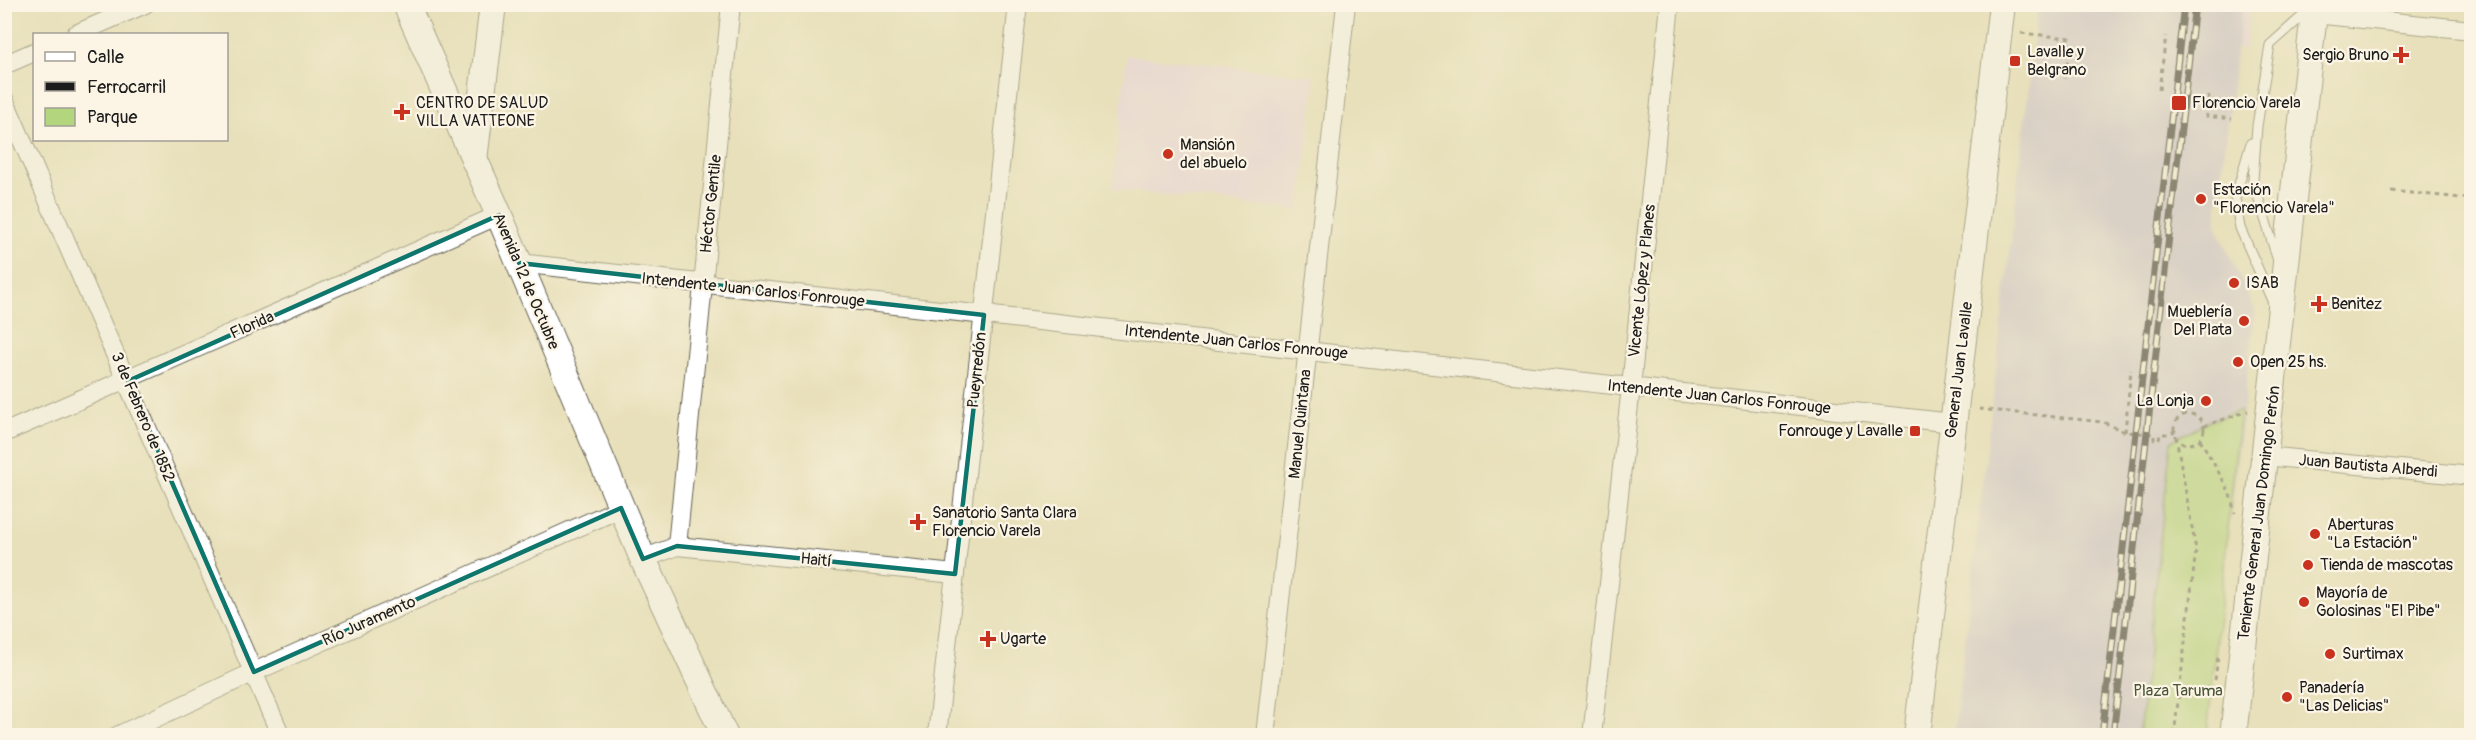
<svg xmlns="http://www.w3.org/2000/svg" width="2476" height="740" viewBox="0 0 2476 740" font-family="Pangolin,sans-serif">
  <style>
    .built { fill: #ebd1eb }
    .industrial { fill: #cbbfd5 }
    .green { fill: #b2d57d; stroke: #67784c; stroke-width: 1.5 }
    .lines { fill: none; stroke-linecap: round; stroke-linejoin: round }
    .lane-casing { stroke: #636153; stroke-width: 11 }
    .street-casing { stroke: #636153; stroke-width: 20 }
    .secondary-casing { stroke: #636153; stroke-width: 28 }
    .path { stroke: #636153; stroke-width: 3; stroke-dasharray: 4.5 4.5; stroke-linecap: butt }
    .lane { stroke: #fff; stroke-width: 9 }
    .street { stroke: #fff; stroke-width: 18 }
    .secondary { stroke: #fff; stroke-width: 26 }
    .rail-casing { stroke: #1c1c1c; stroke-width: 7 }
    .rail { stroke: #fcf5e5; stroke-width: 4.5; stroke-dasharray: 14; stroke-linecap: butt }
    .marked { fill: none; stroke: #0f766e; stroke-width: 4.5; stroke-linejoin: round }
    .poi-dot { fill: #c8321e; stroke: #fcf5e5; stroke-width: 2 }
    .labels { text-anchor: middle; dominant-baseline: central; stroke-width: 4.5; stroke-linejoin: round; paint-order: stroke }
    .poi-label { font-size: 16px; fill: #1c1c1c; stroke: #fcf5e5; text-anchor: start }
    .street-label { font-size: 16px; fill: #1c1c1c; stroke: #fcf5e5 }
    .park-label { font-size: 16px; fill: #495439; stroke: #fcf5e5 }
  </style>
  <rect width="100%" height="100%" fill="#fcf5e5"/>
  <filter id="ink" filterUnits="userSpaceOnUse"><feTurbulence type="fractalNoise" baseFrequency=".0167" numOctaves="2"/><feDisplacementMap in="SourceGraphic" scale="12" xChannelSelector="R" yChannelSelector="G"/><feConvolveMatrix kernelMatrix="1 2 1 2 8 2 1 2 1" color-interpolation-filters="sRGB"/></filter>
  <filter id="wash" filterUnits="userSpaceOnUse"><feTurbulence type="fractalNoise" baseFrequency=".008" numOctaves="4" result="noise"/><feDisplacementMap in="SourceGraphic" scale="24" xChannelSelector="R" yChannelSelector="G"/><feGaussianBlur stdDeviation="1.35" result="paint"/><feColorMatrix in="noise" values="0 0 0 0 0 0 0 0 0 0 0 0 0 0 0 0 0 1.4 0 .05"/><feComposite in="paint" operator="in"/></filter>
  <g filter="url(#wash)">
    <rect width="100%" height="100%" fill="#e8e0ba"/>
    <g class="built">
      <path d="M2209 5H2250L2245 49 2226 47Z"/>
      <path d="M1127 55 1315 76 1300 211 1112 189Z"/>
    </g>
    <path class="industrial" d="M2038 5H2242L2216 225 2255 310 2204 735 1954 736Z"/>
    <path class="green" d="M2240 411 2207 735H2139L2171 441 2206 422Z"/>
  </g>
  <g filter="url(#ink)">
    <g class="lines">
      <g class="lane-casing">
        <g id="lane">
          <path d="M2251 143 2235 198 2240 228 2274 305"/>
          <path d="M2278 261 2253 180 2257 126 2270 45 2307 12"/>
        </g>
      </g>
      <g class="street-casing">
        <g id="street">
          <path d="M2314 14 2472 30"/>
          <path d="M76 34 145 4"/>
          <path d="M4 65 34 52"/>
          <path d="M4 99 281 736"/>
          <path d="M519 263 1953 423"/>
          <path d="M4 433 499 215"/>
          <path d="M2265 456 2472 476"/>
          <path d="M677 546 731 4"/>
          <path d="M643 559 677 546 955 574"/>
          <path d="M117 736 254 672 621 508"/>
          <path d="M937 736 1018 4"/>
          <path d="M1265 736 1346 4"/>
          <path d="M1592 736 1631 387 1670 4"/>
        </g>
      </g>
      <g class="secondary-casing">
        <g id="secondary">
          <path d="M406 4 499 215 643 559 725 736"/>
          <path d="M474 160 493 4"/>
          <path d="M1917 736 2002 4"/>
          <path d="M2233 736 2315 4"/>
        </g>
      </g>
      <g class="path">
        <path d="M2021 33 2070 38 2065 79"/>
        <path d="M2159 90 2166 36"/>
        <path d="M2209 96 2206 116 2232 119"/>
        <path d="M2391 191 2472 199"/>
        <path d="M1979 409 2103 422 2125 432 2154 434V440H2159L2160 434H2168L2175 431 2196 550 2174 736"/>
        <circle cx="2189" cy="429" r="15"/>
        <path d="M2204 426 2248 411"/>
        <path d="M2125 432 2131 369"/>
        <path d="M2200 439 2229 491 2235 513"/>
        <path d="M2215 680 2218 657"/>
      </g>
      <use href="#lane" class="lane"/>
      <use href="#street" class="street"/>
      <use href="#secondary" class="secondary"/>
      <g class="rail-casing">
        <g id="rail">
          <path d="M2102 736 2184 4"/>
          <path d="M2113 736 2195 4"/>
        </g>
      </g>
      <use href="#rail" class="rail"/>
    </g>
  </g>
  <path d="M0 0H2476V740H0ZM499 215 519 263 984 315 955 574 677 546 643 559 621 508 254 672 128 381Z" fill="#e8e0ba" fill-opacity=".55" fill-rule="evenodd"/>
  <path class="marked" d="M499 215 519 263 984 315 955 574 677 546 643 559 621 508 254 672 128 381Z"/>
  <g class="poi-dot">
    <path d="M2398 46h6v6h6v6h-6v6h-6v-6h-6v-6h6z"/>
    <rect x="2009" y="55" width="12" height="12" rx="3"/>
    <rect x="2171" y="95" width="16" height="16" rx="3"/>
    <path d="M399 103h6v6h6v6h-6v6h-6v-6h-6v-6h6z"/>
    <circle cx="1168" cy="154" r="6"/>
    <circle cx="2201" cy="199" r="6"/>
    <circle cx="2234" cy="283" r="6"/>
    <path d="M2316 295h6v6h6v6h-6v6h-6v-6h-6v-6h6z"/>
    <circle cx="2244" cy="321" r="6"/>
    <circle cx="2238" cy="362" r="6"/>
    <circle cx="2206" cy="401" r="6"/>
    <rect x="1909" y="425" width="12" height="12" rx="3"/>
    <path d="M915 513h6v6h6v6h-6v6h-6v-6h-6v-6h6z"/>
    <circle cx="2315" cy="534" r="6"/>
    <circle cx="2308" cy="565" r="6"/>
    <circle cx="2304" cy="602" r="6"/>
    <path d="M985 630h6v6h6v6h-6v6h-6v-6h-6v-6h6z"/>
    <circle cx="2330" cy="654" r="6"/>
    <circle cx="2287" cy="697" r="6"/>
  </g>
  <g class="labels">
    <g class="poi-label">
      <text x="2027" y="52">Lavalle y<tspan x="2027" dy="18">Belgrano</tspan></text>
      <text x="2389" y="55" text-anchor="end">Sergio Bruno</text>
      <text x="416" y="103">CENTRO DE SALUD<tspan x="416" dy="18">VILLA VATTEONE</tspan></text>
      <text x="2192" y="103">Florencio Varela</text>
      <text x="1180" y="145">Mansión<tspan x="1180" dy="18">del abuelo</tspan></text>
      <text x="2213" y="190">Estación<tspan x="2213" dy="18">"Florencio Varela"</tspan></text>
      <text x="2246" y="283">ISAB</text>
      <text x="2331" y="304">Benitez</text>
      <text x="2232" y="312" text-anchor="end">Mueblería<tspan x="2232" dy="18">Del Plata</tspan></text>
      <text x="2250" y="362">Open 25 hs.</text>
      <text x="2194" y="401" text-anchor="end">La Lonja</text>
      <text x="1903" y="431" text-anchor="end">Fonrouge y Lavalle</text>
      <text x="932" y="513">Sanatorio Santa Clara<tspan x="932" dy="18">Florencio Varela</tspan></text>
      <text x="2327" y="525">Aberturas<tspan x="2327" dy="18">"La Estación"</tspan></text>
      <text x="2320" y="565">Tienda de mascotas</text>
      <text x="2316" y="593">Mayoría de<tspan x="2316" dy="18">Golosinas "El Pibe"</tspan></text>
      <text x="1000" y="639">Ugarte</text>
      <text x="2342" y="654">Surtimax</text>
      <text x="2299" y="688">Panadería<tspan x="2299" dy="18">"Las Delicias"</tspan></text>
    </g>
    <g class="street-label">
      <text transform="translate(711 204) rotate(-84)">Héctor Gentile</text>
      <text transform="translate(526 281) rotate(67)">Avenida 12 de Octubre</text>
      <text transform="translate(1642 281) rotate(-84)">Vicente López y Planes</text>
      <text transform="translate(753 290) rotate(6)">Intendente Juan Carlos Fonrouge</text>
      <text transform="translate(252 325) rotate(-24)">Florida</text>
      <text transform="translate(1236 342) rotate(6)">Intendente Juan Carlos Fonrouge</text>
      <text transform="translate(977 370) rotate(-84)">Pueyrredón</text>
      <text transform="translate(1959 370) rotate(-83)">General Juan Lavalle</text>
      <text transform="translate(1719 397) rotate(6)">Intendente Juan Carlos Fonrouge</text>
      <text transform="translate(143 417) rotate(67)">3 de Febrero de 1852</text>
      <text transform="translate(1300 424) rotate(-84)">Manuel Quintana</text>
      <text transform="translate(2368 466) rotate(5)">Juan Bautista Alberdi</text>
      <text transform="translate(2259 513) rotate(-83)">Teniente General Juan Domingo Perón</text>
      <text transform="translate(816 560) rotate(6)">Haití</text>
      <text transform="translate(369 621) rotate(-24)">Río Juramento</text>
    </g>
    <g class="park-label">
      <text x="2178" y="691">Plaza Taruma</text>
    </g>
  </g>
  <rect width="2476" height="740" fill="none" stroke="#fcf5e5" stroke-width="24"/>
  <rect x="33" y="33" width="195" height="108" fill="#fcf5e5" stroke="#a29e95" stroke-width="1.5"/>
  <rect x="45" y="52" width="30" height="9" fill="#ffffff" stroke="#a29e95" stroke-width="1.5"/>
  <text x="87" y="63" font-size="18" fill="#1c1c1c">Calle</text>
  <rect x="45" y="82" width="30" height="9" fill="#1c1c1c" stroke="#a29e95" stroke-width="1.5"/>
  <text x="87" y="93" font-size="18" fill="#1c1c1c">Ferrocarril</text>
  <rect x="45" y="108" width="30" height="18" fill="#b2d57d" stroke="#a29e95" stroke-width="1.5"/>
  <text x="87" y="123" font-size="18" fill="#1c1c1c">Parque</text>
</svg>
